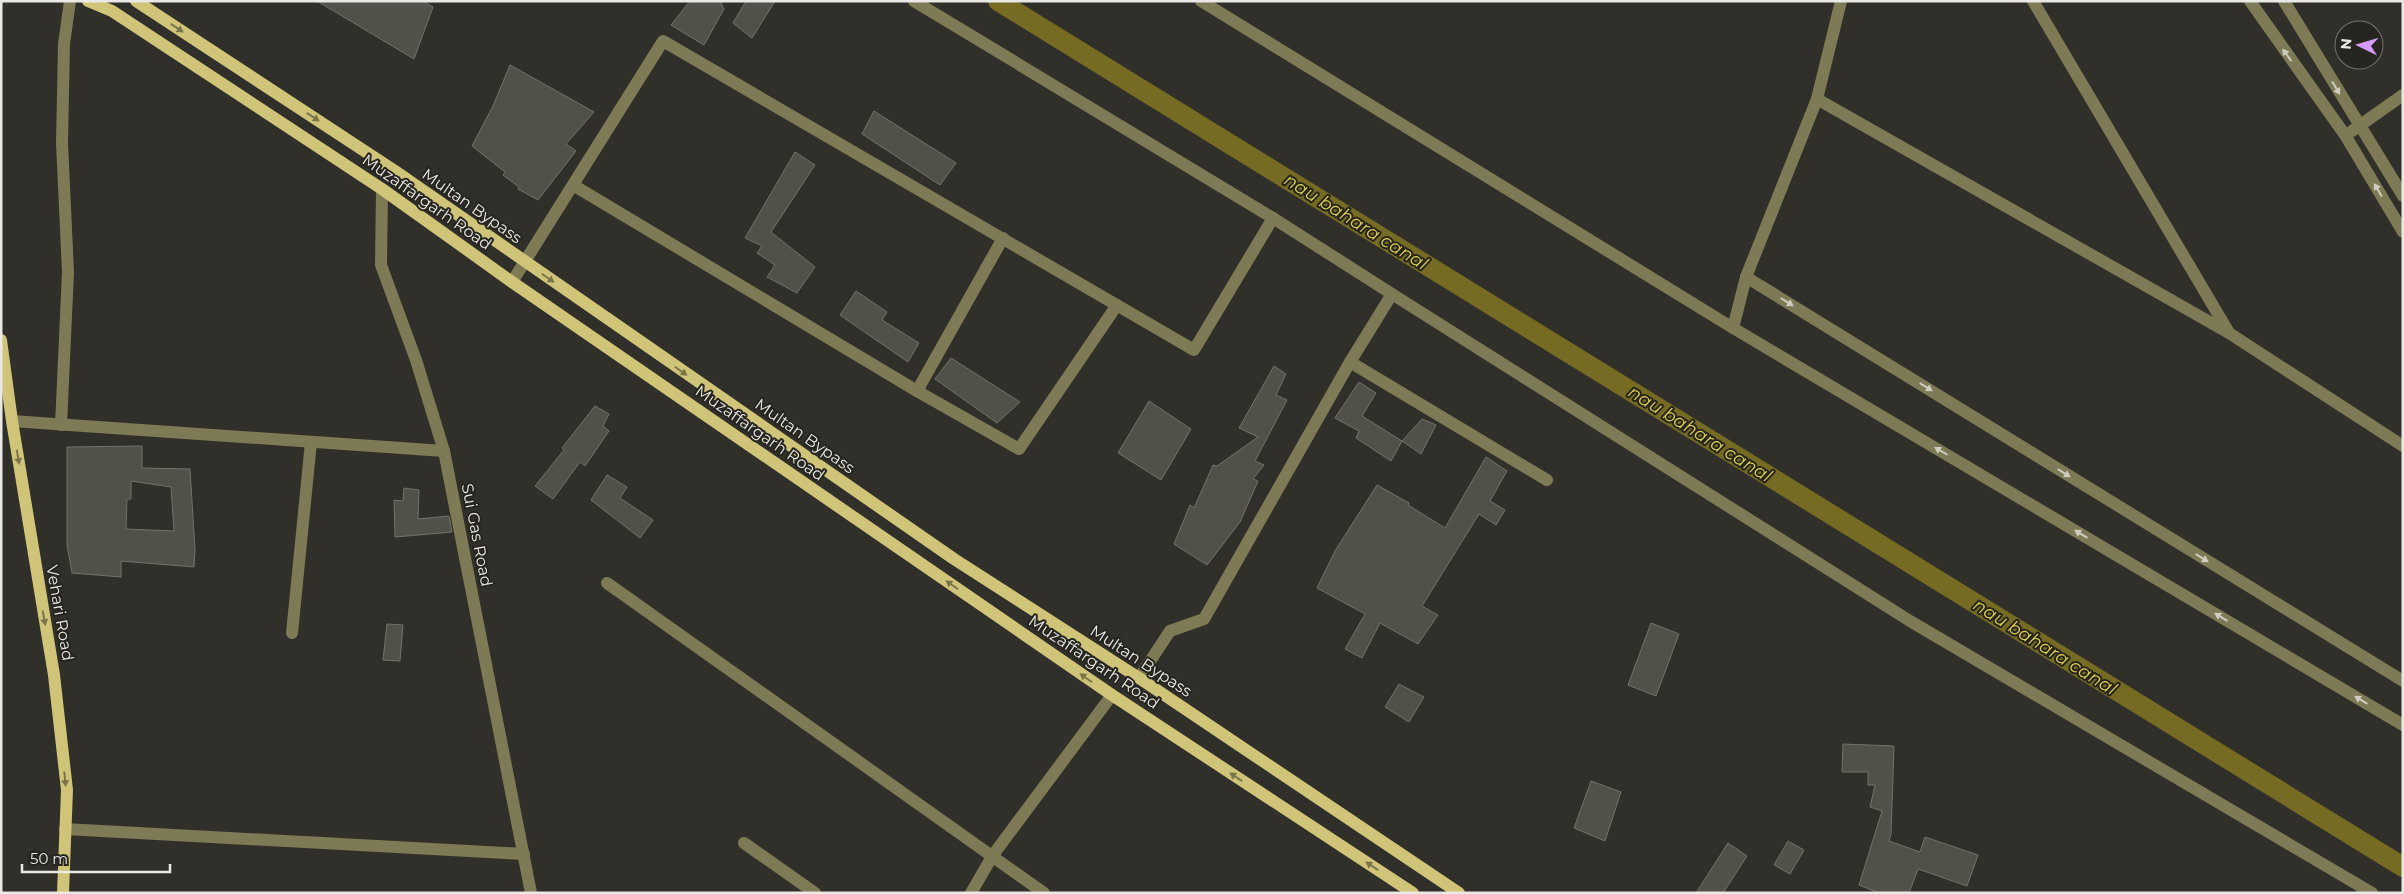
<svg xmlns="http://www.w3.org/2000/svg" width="2404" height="894" viewBox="0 0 2404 894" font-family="Montserrat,sans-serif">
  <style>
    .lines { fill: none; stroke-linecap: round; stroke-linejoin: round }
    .canal { stroke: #756b22; stroke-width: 20 }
    .building { fill: #515049; stroke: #73726b; fill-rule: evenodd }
    .minor { stroke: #7e7a55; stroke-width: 12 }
    .major { stroke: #cfc477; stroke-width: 12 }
    .oneway { fill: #7a744b }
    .oneway2 { fill: #cfcdc1 }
    .labels { text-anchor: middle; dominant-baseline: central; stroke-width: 4; stroke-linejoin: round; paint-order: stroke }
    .street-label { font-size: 16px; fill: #eae9e5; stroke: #26251f }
    .water-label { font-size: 18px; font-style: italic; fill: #e1d050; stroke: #26251f }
  </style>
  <rect width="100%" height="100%" fill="#302f29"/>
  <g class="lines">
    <path class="canal" d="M998 1 2403 867"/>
  </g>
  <g class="building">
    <path d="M317 1H422L433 7 414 59Z"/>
    <path d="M690 1H720L724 9 704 45 671 25Z"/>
    <path d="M746 1H775L752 38 733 23Z"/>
    <path d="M510 65 594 112 566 144 576 151 538 200 518 189 519 187 503 175 505 172 472 146 493 106Z"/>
    <path d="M874 111 956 163 940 185 862 134Z"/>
    <path d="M795 152 815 165 771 232 815 267 797 293 767 277 775 265 757 253 762 246 745 238Z"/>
    <path d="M856 291 887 312 882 320 919 343 908 362 840 315Z"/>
    <path d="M951 358 1020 402 997 423 935 379Z"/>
    <path d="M1274 366 1286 374 1276 395 1287 400 1255 461 1264 465 1253 479 1258 481 1240 522 1207 565 1174 544 1190 505 1194 508 1213 465 1217 466 1258 437 1239 428Z"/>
    <path d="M1359 382 1376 393 1362 416 1402 441 1391 461 1356 438 1359 431 1335 418Z"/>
    <path d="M1149 401 1191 429 1161 480 1118 453Z"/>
    <path d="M595 406 609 414 603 426 609 431 585 466 580 462 553 499 535 486 564 450 562 448Z"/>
    <path d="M1422 419 1436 425 1421 454 1402 441Z"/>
    <path d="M142 446V468L190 469 195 550 194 567 121 561V577L72 573 67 545V447ZM131 481 171 487 174 531 126 529 127 499H131Z"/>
    <path d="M1486 457 1507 471 1490 501 1505 510 1496 525 1479 514 1422 606 1438 615 1418 644 1380 623 1362 658 1345 649 1365 614 1317 588 1335 551 1377 485 1409 503 1408 505 1445 528Z"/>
    <path d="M607 475 627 487 620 498 653 520 640 538 591 500Z"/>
    <path d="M404 488 419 490 418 519 449 516 452 532 395 537 394 500 403 501Z"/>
    <path d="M1651 623 1679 634 1656 696 1628 685Z"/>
    <path d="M387 624 403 625 400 661 383 660Z"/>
    <path d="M1399 684 1424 697 1409 722 1385 707Z"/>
    <path d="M1843 744 1894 746 1891 834 1889 841 1920 852 1925 837 1978 855 1967 886 1918 869 1909 893H1879L1859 885 1882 811 1870 807 1875 785H1868V772H1842Z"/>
    <path d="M1591 781 1621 792 1605 841 1574 828Z"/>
    <path d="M1788 841 1804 850 1790 874 1774 865Z"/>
    <path d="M1728 843 1747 856 1723 893H1696Z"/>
  </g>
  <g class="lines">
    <g class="minor">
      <path d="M1201 1 1733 328 2403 725"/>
      <path d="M2033 1 2228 331"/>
      <path d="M2250 1 2345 135 2403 232"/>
      <path d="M2284 1 2403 196"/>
      <path d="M1817 99 2229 333 2403 446"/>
      <path d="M2352 131 2403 95"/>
      <path d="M573 185 917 391"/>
      <path d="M382 189 381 265 416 360 444 451 531 893"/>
      <path d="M1003 238 917 391 1019 449 1117 305"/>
      <path d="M1746 277 2403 681"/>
      <path d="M512 282 663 41 1194 350 1273 218 914 1"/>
      <path d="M1392 294 1910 621 2372 893"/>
      <path d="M1733 328 1746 277 1817 99 1841 1"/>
      <path d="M1350 362 1547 480"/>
      <path d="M12 421 444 451"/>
      <path d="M61 425 68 272 62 143 64 44 70 1"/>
      <path d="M607 583 1044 893"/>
      <path d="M292 633 311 442"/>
      <path d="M1139 678 1170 631 1204 619 1350 362 1392 294 1273 218"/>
      <path d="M65 829 524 854"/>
      <path d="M744 843 815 893"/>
      <path d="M971 893 993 855 1112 695"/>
    </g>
    <g class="major">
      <path d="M88 1 112 11 382 189 512 282 1112 695 1413 893"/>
      <path d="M136 1 395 171 954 559 1139 678 1459 893"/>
      <path d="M1 340 12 421 54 675 67 790 63 893"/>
    </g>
  </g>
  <defs><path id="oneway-solid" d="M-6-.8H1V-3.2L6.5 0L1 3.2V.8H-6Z" transform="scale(1.25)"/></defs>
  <g class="oneway">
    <use href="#oneway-solid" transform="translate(177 28) rotate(33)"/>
    <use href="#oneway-solid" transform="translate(313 117) rotate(33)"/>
    <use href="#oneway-solid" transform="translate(548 278) rotate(35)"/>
    <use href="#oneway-solid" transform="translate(681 371) rotate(35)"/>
    <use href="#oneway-solid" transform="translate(18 457) rotate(80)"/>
    <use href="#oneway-solid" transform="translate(952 585) rotate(-145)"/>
    <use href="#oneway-solid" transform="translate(44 618) rotate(80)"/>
    <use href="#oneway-solid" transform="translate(1086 678) rotate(-145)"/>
    <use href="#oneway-solid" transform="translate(1236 777) rotate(-147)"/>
    <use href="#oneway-solid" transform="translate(65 779) rotate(84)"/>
    <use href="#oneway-solid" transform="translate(1372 866) rotate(-147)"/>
  </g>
  <g class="oneway2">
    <use href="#oneway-solid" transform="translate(2287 55) rotate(-126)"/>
    <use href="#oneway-solid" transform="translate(2336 88) rotate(59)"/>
    <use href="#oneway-solid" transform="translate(2378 190) rotate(-121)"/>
    <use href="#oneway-solid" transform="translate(1787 302) rotate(32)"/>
    <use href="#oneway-solid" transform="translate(1926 387) rotate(32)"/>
    <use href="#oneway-solid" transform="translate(1941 451) rotate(-150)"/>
    <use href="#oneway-solid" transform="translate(2064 473) rotate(32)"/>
    <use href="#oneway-solid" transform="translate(2081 534) rotate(-149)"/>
    <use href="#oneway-solid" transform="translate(2202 558) rotate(32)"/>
    <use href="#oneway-solid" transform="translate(2221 617) rotate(-149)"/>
    <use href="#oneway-solid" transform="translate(2361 700) rotate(-149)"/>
  </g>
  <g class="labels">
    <g class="street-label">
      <text transform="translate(427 202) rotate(35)">Muzaffargarh Road</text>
      <text transform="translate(472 206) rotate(35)">Multan Bypass</text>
      <text transform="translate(760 433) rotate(35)">Muzaffargarh Road</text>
      <text transform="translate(805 436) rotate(35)">Multan Bypass</text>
      <text transform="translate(477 535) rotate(79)">Sui Gas Road</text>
      <text transform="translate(60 613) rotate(80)">Vehari Road</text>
      <text transform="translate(1141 661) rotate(33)">Multan Bypass</text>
      <text transform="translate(1094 662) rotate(34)">Muzaffargarh Road</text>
    </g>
    <g class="water-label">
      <text transform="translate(1356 222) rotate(32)">nau bahara canal</text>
      <text transform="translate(1700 434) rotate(32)">nau bahara canal</text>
      <text transform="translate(2045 647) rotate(32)">nau bahara canal</text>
    </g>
  </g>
  <rect width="2404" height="894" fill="none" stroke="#eae9e5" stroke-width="5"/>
  <g transform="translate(2359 45) rotate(275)"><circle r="24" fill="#26251f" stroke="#74736e"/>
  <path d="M0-4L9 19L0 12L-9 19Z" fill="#d69bfa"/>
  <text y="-8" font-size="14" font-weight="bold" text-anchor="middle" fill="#eae9e5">N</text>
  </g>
  <path d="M22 864v8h148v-8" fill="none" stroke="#eae9e5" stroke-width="2.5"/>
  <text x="30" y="864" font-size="15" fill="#eae9e5" stroke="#26251f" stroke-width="4" paint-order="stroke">50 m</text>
</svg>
